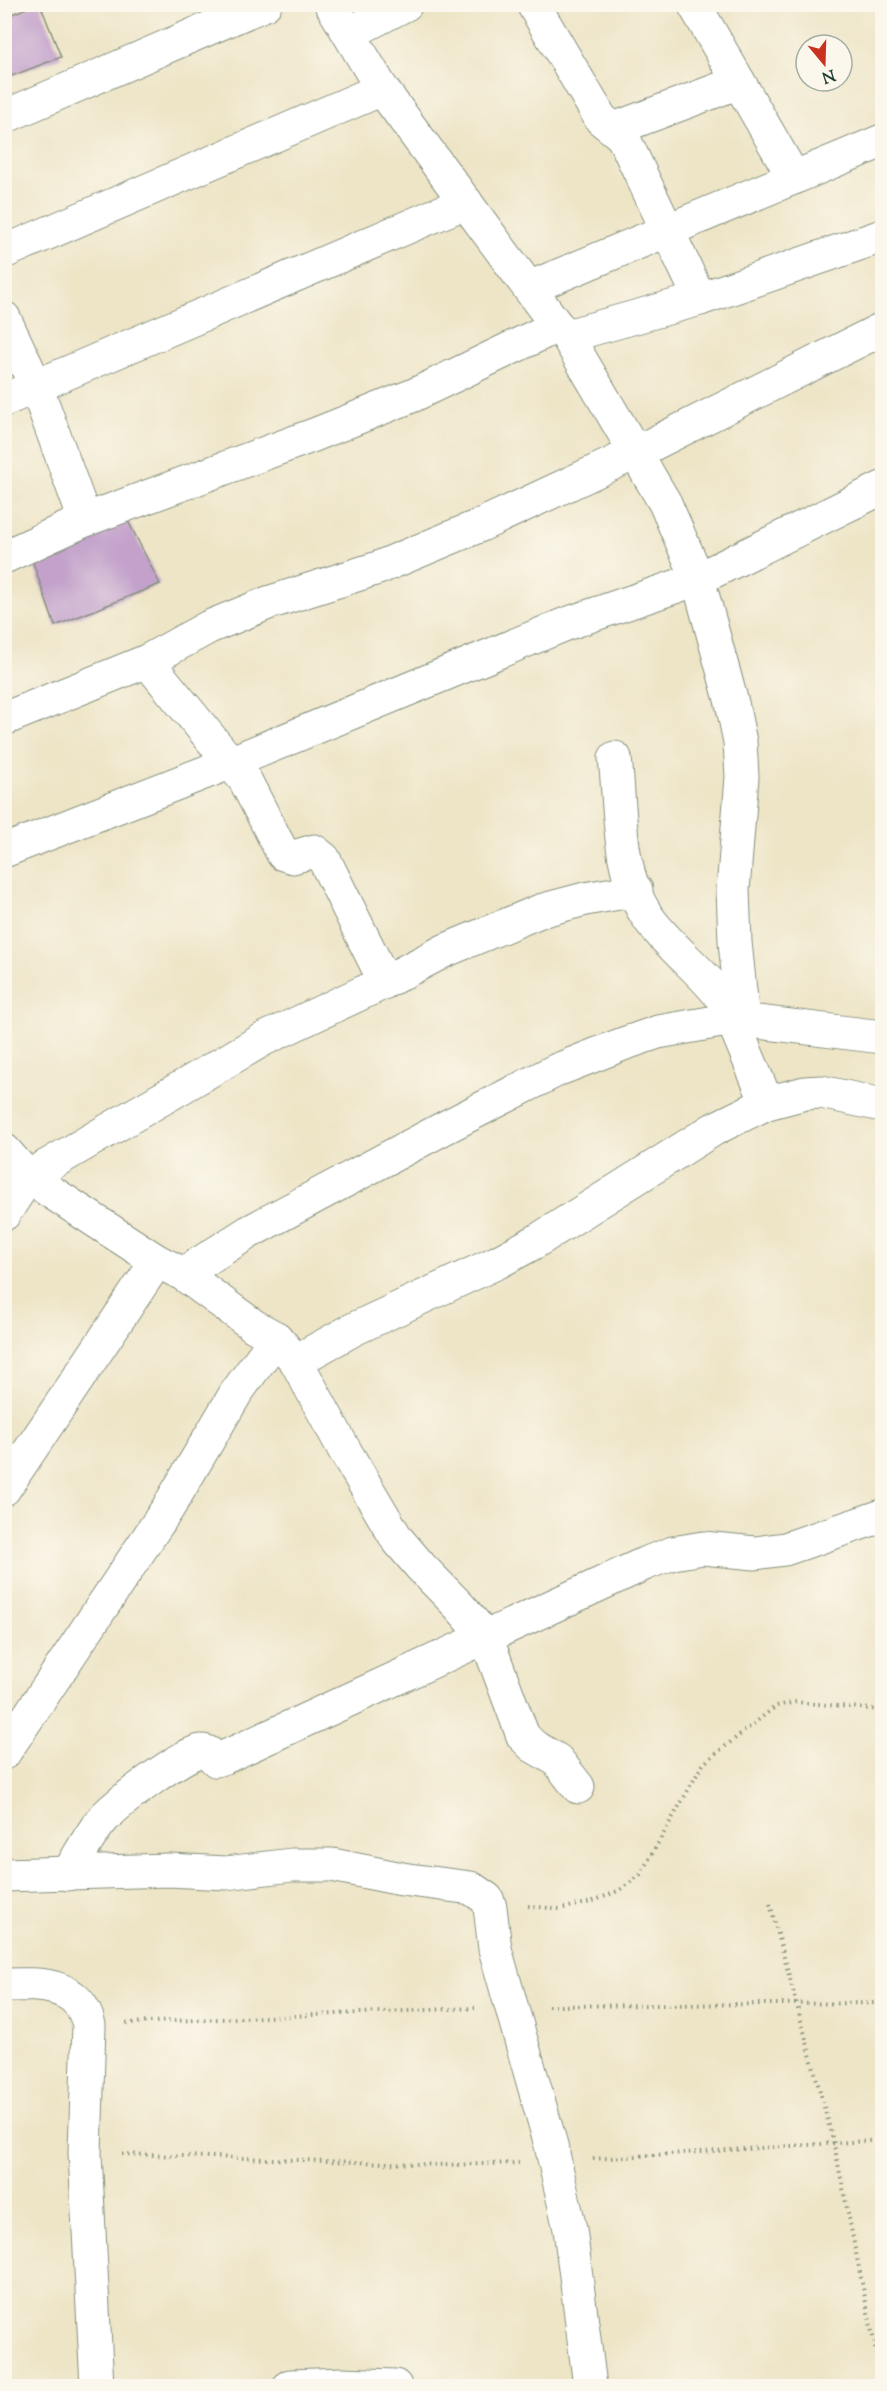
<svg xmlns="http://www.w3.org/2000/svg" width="887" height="2391" viewBox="0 0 887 2391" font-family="'Sorts Mill Goudy',serif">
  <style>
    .building { fill: #c3a1cb }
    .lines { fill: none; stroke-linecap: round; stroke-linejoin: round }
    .minor-casing { stroke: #86917e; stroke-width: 35 }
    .path { stroke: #86917e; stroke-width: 4; stroke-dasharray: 1.5 4.5; stroke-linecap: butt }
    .minor { stroke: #fff; stroke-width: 33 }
  </style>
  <rect width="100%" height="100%" fill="#fbf7ec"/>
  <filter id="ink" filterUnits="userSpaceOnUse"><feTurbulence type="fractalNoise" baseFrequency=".0167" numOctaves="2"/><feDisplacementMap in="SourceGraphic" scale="12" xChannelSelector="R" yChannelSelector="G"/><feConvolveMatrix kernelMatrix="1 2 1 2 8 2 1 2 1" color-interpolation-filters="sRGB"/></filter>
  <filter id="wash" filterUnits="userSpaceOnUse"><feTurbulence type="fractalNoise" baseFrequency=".008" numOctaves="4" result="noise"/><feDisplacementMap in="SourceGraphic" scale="24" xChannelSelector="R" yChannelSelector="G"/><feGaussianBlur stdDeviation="1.35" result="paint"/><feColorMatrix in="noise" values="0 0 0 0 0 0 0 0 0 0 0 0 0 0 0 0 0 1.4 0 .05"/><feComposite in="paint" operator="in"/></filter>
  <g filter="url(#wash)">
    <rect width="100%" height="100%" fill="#eee5c7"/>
    <g id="blocks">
      <g class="building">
        <path d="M37 4H40L61 57 4 79V24L9 22 7 16Z"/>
        <path d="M125 515 160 584 55 626 30 554Z"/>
      </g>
    </g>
  </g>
  <g filter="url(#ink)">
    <use href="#blocks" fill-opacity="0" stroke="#86917e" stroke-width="1.5"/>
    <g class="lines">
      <g class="minor-casing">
        <g id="minor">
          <path d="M331 4 382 89 557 326 567 336 665 503 698 579 732 703 740 742 742 777 733 890 735 942 743 1020"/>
          <path d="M533 4 601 119 621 135 626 143 700 299"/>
          <path d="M694 4 794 178"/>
          <path d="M350 33 406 4"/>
          <path d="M4 117 265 4"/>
          <path d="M614 129 739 82"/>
          <path d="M4 252 382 89"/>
          <path d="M529 288 882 141"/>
          <path d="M4 318 36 386 85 520"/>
          <path d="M567 336 700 299 882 236"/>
          <path d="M4 400 466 202"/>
          <path d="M4 557 85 520 314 435 414 395 557 326"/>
          <path d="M147 661 245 780 283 854 293 857 314 851 324 859 385 982"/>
          <path d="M4 719 147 661 209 627 268 603 378 568 481 525 635 453 882 329"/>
          <path d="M615 758C621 809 617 871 647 916 669 948 703 970 725 1002L767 1103"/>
          <path d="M4 851 232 762 566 624 698 579 882 488"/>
          <path d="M4 1150 28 1177 157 1261 183 1274 254 1326 276 1338 296 1361 345 1451 397 1539 421 1567 460 1607 486 1637 523 1736 533 1746 557 1760 578 1787"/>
          <path d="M4 1214 28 1177 264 1039 385 982 444 951 540 911 585 899 636 890"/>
          <path d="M183 1274 249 1232 444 1128 557 1070 623 1044 658 1032 733 1019 882 1037"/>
          <path d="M296 1361 354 1329 498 1262 535 1242 714 1129 767 1103 805 1093 821 1092 882 1105"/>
          <path d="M4 1489 157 1261"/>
          <path d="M4 1753 168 1508 236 1393 276 1338"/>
          <path d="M68 1874C79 1856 89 1835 103 1819 115 1805 184 1752 201 1751 209 1751 211 1755 216 1760L225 1757 644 1564 673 1553 703 1548 755 1553 785 1549 882 1516"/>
          <path d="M4 1875 169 1870 226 1873 292 1865H332L402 1879 471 1888 487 1899 490 1907 495 1949 551 2145 570 2229 590 2386"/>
          <path d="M4 1985C40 1984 79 1982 89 2025L85 2153 97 2386"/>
          <path d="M290 2386 342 2384 395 2386"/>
        </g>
      </g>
      <g class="path">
        <path d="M770 1904 834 2144 882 2382"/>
        <path d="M528 1906 560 1909 591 1902 620 1890 640 1875 703 1764 776 1706 796 1702 882 1710"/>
        <path d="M548 2006 882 2003"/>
        <path d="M126 2023 475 2008"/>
        <path d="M122 2154 446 2165 519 2163"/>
        <path d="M593 2159 882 2140"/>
      </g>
      <use href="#minor" class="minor"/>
    </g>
  </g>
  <rect width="887" height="2391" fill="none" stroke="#fbf7ec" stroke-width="24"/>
  <g transform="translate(824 63) rotate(161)"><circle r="28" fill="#fbf7ec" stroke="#a3ada2" stroke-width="1.5"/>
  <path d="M0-4.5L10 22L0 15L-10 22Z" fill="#c8321e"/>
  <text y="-9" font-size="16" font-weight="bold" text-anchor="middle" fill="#1f3d34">N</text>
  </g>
</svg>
